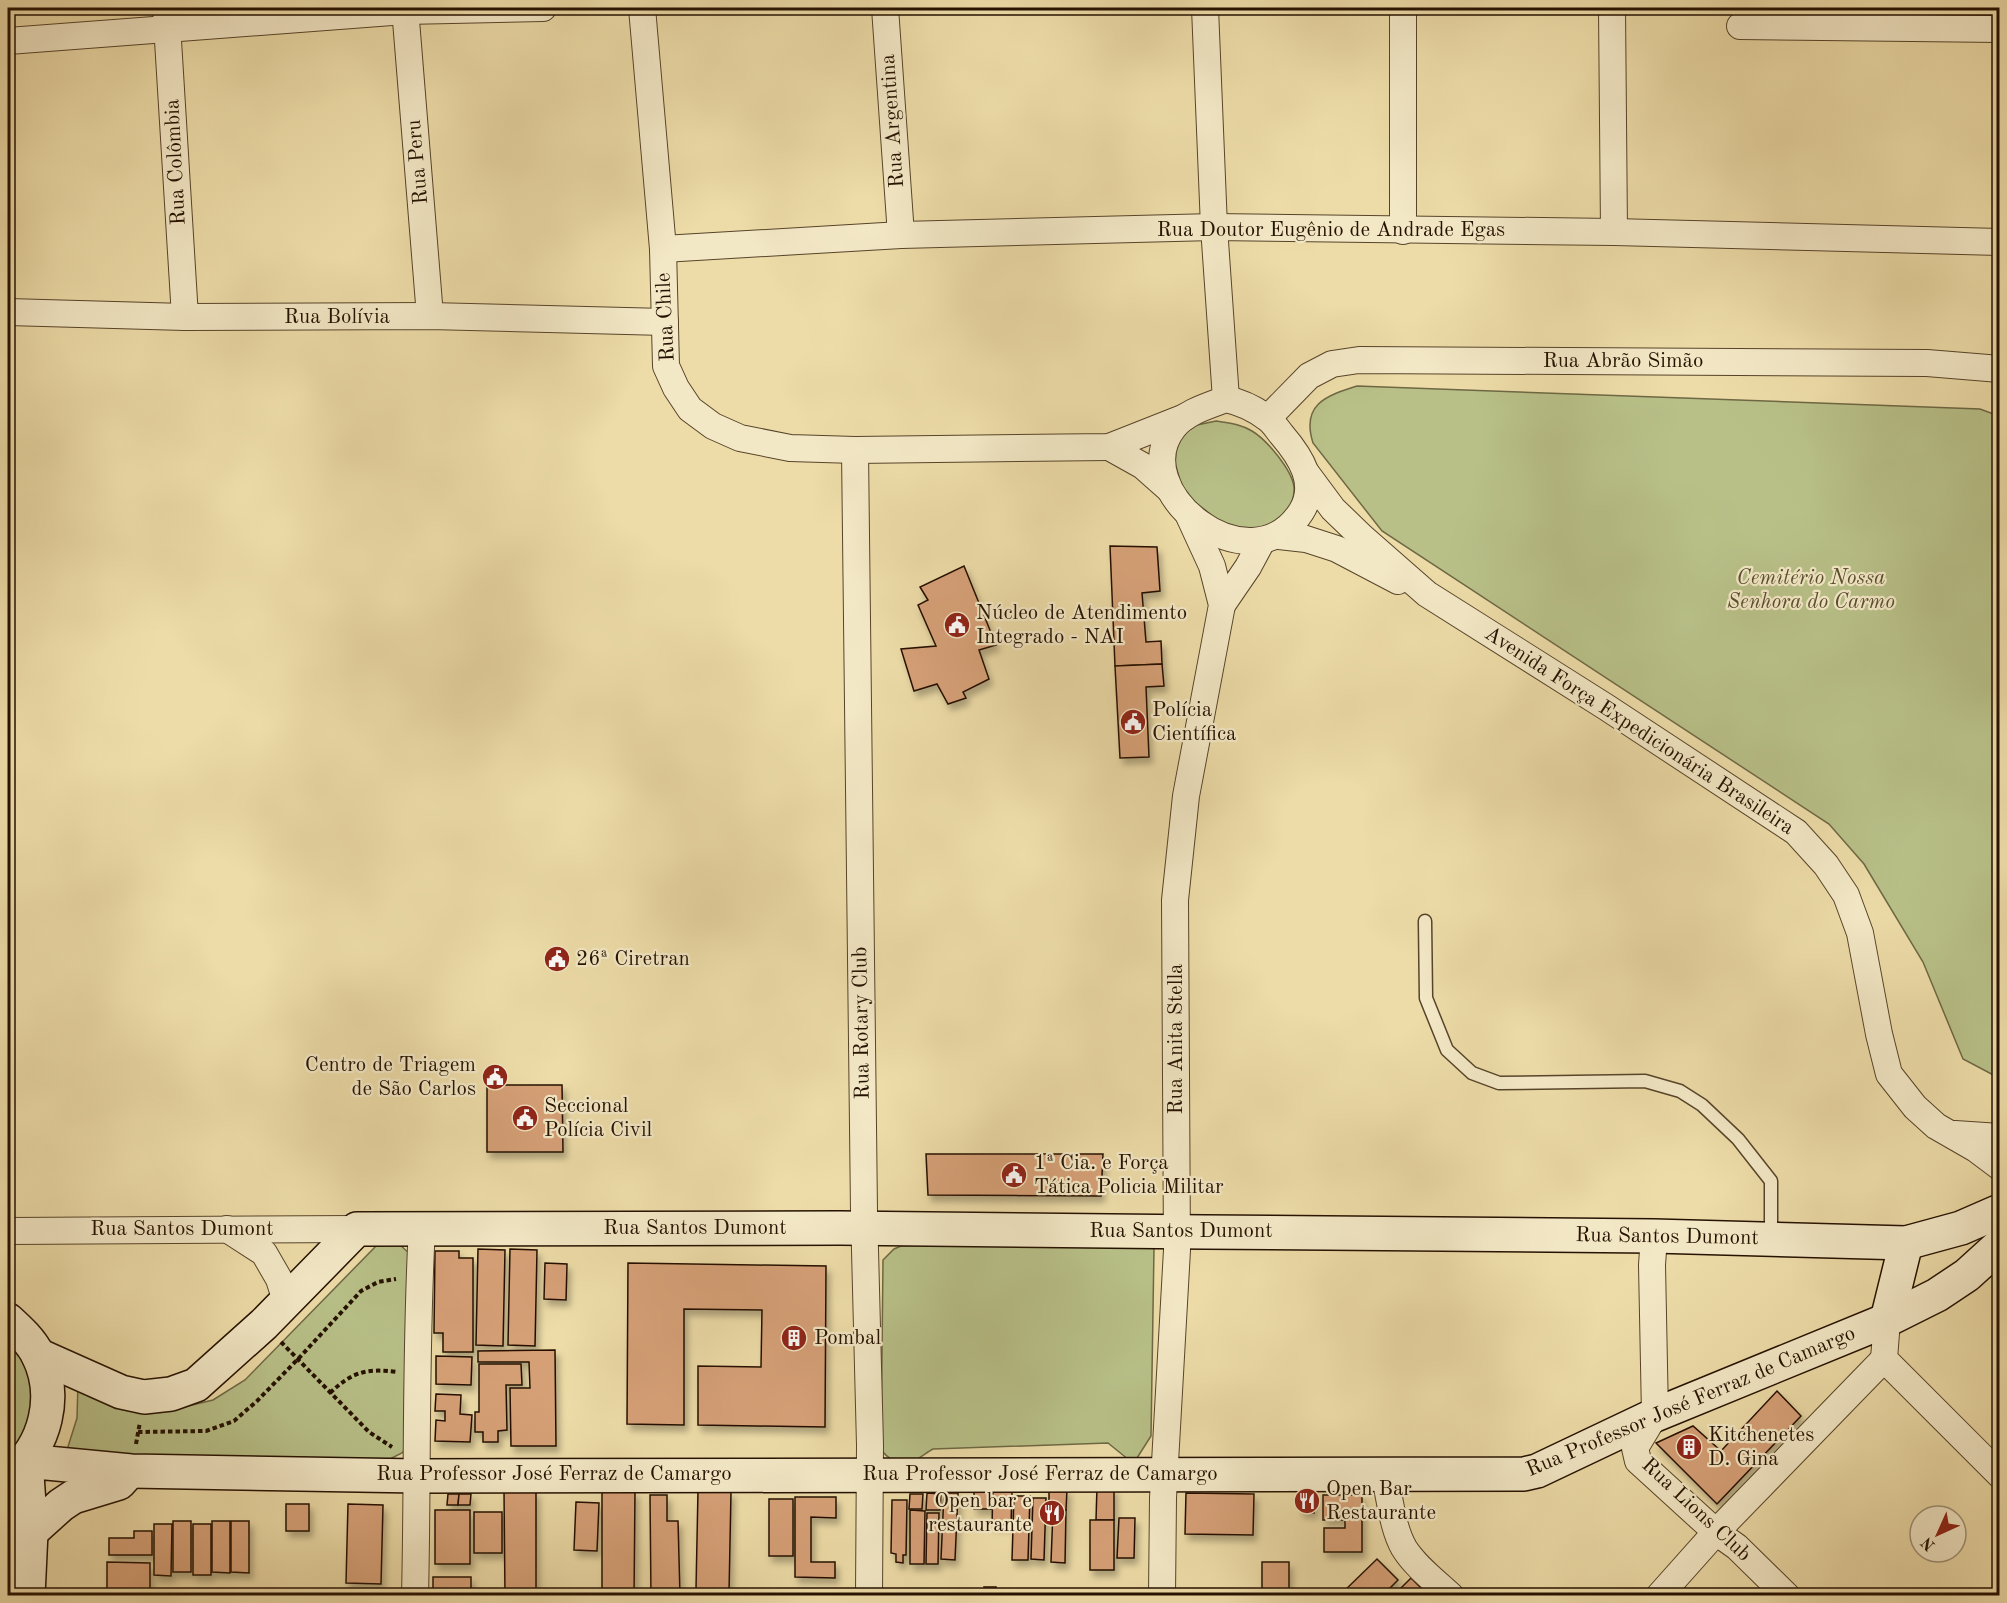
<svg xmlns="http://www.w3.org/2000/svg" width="2007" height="1603" viewBox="0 0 2007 1603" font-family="'Old Standard TT',serif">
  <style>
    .green { fill: #b8c088; stroke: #6e6844; stroke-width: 1.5 }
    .building { fill: #d6a077; stroke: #251100; stroke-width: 1.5; filter: url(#shadow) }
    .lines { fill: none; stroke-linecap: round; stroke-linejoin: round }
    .lane-casing { stroke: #57442a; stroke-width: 15 }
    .street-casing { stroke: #57442a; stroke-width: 28 }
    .secondary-casing { stroke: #251100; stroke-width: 36 }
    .path { stroke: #251100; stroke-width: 4; stroke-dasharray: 4.5 3; stroke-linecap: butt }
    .lane { stroke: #f3e8c6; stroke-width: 12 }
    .street { stroke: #f3e8c6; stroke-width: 26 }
    .secondary { stroke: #f3e8c6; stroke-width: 33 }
    .labels { text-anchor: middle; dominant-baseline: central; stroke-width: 4.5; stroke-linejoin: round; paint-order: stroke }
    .street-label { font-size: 21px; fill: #251100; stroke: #f3e8c6 }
    .park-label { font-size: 21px; font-style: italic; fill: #584e30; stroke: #f3e8c6 }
    .poi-label { font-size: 21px; fill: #251100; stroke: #f3e8c6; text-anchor: start }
  </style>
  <defs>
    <filter id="shadow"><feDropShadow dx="3.5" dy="6" stdDeviation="3" flood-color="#0004"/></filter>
  </defs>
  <rect width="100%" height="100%" fill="#eddca8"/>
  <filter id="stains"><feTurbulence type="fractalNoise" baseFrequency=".00333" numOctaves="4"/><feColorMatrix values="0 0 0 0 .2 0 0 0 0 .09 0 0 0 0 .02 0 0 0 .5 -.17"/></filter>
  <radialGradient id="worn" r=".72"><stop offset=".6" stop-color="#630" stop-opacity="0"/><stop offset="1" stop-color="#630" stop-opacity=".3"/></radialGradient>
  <g class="green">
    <path d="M1357 386 1980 409 1999 416V1078L1963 1059 1923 962 1864 864 1829 824 1382 531 1313 443C1301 405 1325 396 1357 386Z"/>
    <path d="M1216 421C1229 423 1241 424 1252 431 1267 440 1292 470 1294 487 1295 498 1290 508 1285 518L1251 531 1219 521 1195 502 1182 486 1175 464 1176 451 1180 440 1188 431 1197 425Z"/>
    <path d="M1147 1241 1154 1248 1151 1436 1137 1458 1129 1460 1108 1443 933 1449C927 1452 918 1460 911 1462 899 1465 887 1459 881 1449L883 1260 894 1249 901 1246Z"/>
    <path d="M399 1244 410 1254 409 1444 402 1453 388 1460H156L66 1453 77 1418 78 1382 176 1409 213 1400 245 1380 377 1245Z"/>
    <path d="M8 1334 30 1363 35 1415 8 1461Z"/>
  </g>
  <g class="building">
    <path d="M1110 546 1157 547 1160 591 1142 593 1146 642 1161 641 1162 664 1115 666Z"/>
    <path d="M964 566 996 645 979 650 989 679 963 692 966 698 948 704 937 684 914 691 901 649 936 646 918 605 928 600 920 587Z"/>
    <path d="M1162 664 1164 686 1146 687 1149 757 1120 758 1115 666Z"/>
    <path d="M487 1085H562L563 1152H487Z"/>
    <path d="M926 1154H1103L1101 1196 928 1195Z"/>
    <path d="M478 1249 505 1250 503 1346 476 1345Z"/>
    <path d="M510 1249 537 1250 535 1346 508 1345Z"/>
    <path d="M435 1251H459V1258H473V1352H443V1333H434Z"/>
    <path d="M545 1263 567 1264 566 1300 544 1299Z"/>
    <path d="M628 1263 826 1266 825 1427 698 1425V1366L761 1367 762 1310 684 1309V1425L627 1424Z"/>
    <path d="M555 1350 556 1446H511L510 1388H530L529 1362H478V1351Z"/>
    <path d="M436 1356 472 1357 471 1385 436 1384Z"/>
    <path d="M479 1364H521L522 1385H506L507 1430 498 1431V1442H483V1432H475V1412H479Z"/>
    <path d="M1777 1391 1801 1416 1717 1504 1656 1443 1693 1426 1721 1451Z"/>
    <path d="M436 1394 461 1395 460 1414 472 1415 470 1442 435 1441 436 1420 445 1421V1411H435Z"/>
    <path d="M1097 1487 1114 1488V1520H1096Z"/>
    <path d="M974 1489H993L992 1509H974Z"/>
    <path d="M993 1489 1012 1490 1011 1525 992 1524Z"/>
    <path d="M1049 1489H1067L1066 1510 1049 1511Z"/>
    <path d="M504 1491H536V1596H505Z"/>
    <path d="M698 1491 731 1492 729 1593 718 1592V1596H707L708 1590 696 1589Z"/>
    <path d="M1300 1491H1315L1314 1513 1300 1511Z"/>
    <path d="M602 1492H635L634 1596H602Z"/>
    <path d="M927 1493 941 1494 940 1510H926Z"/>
    <path d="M944 1493H958L955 1560 941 1559Z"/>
    <path d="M1186 1493 1254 1494 1253 1535 1185 1534Z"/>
    <path d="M448 1494H459L458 1505H447Z"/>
    <path d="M459 1494H471L470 1505H458Z"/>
    <path d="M910 1494H923L922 1509H909Z"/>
    <path d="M650 1495H667V1521H678L680 1596H651Z"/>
    <path d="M1323 1495H1362V1552H1324V1528H1345V1520H1323Z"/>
    <path d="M1014 1496H1030L1028 1560H1012Z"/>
    <path d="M795 1497H836V1518L811 1517V1562H835V1578L795 1577Z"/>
    <path d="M1033 1498H1046L1044 1560 1031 1559Z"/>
    <rect x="769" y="1499" width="24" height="57"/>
    <path d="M892 1500H907L906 1555H903V1563L896 1562V1554L891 1553Z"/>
    <path d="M576 1502 599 1503 597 1551 574 1550Z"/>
    <rect x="286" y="1504" width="23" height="27"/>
    <path d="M348 1504 383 1505 381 1584 346 1583Z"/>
    <rect x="435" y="1510" width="35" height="54"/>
    <path d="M910 1510 925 1511 924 1564H910Z"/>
    <path d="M1066 1510 1065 1563 1051 1562 1053 1511Z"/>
    <rect x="474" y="1512" width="28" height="41"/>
    <path d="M927 1513H939L938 1564H926Z"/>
    <path d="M1119 1518H1135L1134 1558H1117Z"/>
    <rect x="1090" y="1520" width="24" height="50"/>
    <rect x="173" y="1521" width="18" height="51"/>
    <path d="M212 1521H230V1573L212 1572Z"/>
    <path d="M231 1521H249V1573L231 1572Z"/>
    <path d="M154 1524H172L171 1576 154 1575Z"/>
    <rect x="193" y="1524" width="18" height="51"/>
    <path d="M134 1531H152V1555H109V1538H134Z"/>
    <path d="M1377 1559 1398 1580 1382 1596H1339Z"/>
    <path d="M107 1562 150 1563V1596H107Z"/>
    <rect x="1262" y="1562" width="27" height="34"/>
    <rect x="433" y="1577" width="38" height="19"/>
    <path d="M1411 1578 1428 1595 1393 1596Z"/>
    <path d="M984 1587H996L995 1592 1031 1591V1596H978V1592H985Z"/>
    <rect x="900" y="1590" width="69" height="6"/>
    <rect x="1036" y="1591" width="50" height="5"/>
    <path d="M1095 1591 1124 1592 1123 1596H1095Z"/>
  </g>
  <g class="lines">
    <g class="lane-casing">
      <path id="lane" d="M1425 921 1426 998 1447 1050 1472 1073 1499 1083 1645 1081 1680 1091 1702 1105 1738 1139 1771 1181V1239"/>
    </g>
    <g class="street-casing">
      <g id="street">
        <path d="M166 8 185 317"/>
        <path d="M405 8 430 316"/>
        <path d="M642 8 663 249 666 366 676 388 690 409 713 426 740 438 790 448 855 450 1109 447 1185 417"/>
        <path d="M885 8 901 235"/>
        <path d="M1205 8 1214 227 1226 399"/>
        <path d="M1403 8V231"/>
        <path d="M1612 8 1614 232"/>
        <path d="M1740 26 2000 29"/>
        <path d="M8 41 405 11 543 8"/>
        <path d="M663 249 901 235 1214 227 1614 232 2000 242"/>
        <path d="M8 312 185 317 430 316 665 322"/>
        <path d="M1226 399C1240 402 1255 409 1267 418 1273 422 1277 429 1282 435 1300 456 1319 484 1301 512 1250 591 1123 490 1174 427 1186 412 1208 406 1226 399Z"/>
        <path d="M1268 418 1309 376 1332 364 1359 360 1927 363 2000 369"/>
        <path d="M1109 447 1143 466 1169 489"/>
        <path d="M855 450 864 1211 870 1445 869 1596"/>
        <path d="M1307 474 1333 509 1362 537 1427 594 1606 707 1796 832 1826 865 1846 895 1860 933 1879 1034 1889 1074 1915 1107 1936 1126 1976 1149 2000 1167"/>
        <path d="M1279 536 1306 539 1337 549 1398 581"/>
        <path d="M1222 605 1248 567 1262 541"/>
        <path d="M1955 1134 2000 1137"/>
        <path d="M227 1229 264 1253 279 1279 286 1301"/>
        <path d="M8 1231 357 1229"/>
        <path d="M1654 1236 1652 1265 1655 1415 1635 1448 1638 1461 1716 1532 1737 1547 1787 1596"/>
        <path d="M1887 1320 1884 1359 2000 1475"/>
        <path d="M1384 1474C1390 1497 1392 1527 1404 1548 1415 1566 1435 1581 1451 1596"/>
        <path d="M415 1596C418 1473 415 1350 422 1228"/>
        <path d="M1162 1596 1163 1498 1177 1250 1175 900 1186 796 1222 605 1212 566 1189 516"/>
        <path d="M1659 1596 1716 1532 1884 1359"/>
      </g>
    </g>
    <g class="secondary-casing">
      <g id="secondary">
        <path d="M8 1320C19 1330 31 1341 38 1355 58 1396 46 1445 11 1474"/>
        <path d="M1887 1320 1906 1243"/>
        <path d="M38 1355 121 1392 144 1397 171 1394 196 1385 264 1324 357 1229 840 1228 1204 1232 1654 1236 1906 1243 1961 1228 2000 1211"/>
        <path d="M31 1532 61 1505 73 1497 119 1483 129 1472"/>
        <path d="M28 1596 31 1532 26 1461 131 1471 418 1476 1524 1474 1537 1471 1655 1415 1887 1320 1937 1295 1967 1275 2000 1245"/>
      </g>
    </g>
    <g class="path">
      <path d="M281 1342 369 1432 392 1447"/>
      <path d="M330 1393C352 1372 366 1368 397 1372"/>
      <path d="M138 1432 206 1431 234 1421 257 1401 298 1359 361 1291 378 1282 396 1279"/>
      <path d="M136 1444 140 1422"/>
    </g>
    <use href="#lane" class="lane"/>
    <use href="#street" class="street"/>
    <use href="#secondary" class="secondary"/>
  </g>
  <defs>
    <g id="civic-disc" transform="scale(1.35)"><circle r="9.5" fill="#8f2418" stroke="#f3e8c6"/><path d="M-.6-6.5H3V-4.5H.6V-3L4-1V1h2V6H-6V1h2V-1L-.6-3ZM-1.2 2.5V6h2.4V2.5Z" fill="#fff"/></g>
    <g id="building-disc" transform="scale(1.35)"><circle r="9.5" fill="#8f2418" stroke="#f3e8c6"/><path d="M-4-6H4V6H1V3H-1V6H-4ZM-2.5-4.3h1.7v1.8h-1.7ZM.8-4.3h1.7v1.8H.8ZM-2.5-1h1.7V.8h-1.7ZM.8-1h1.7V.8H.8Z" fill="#fff"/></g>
    <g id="restaurant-disc" transform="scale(1.35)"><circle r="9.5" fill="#8f2418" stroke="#f3e8c6"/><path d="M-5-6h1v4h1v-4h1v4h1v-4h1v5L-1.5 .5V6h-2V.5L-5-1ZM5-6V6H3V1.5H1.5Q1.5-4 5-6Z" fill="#fff"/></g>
  </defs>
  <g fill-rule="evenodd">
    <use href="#civic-disc" x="957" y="625"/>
    <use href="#civic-disc" x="1133" y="722"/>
    <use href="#civic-disc" x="557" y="959"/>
    <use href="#civic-disc" x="495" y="1077"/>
    <use href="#civic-disc" x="525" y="1118"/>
    <use href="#civic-disc" x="1014" y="1175"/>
    <use href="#building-disc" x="794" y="1338"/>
    <use href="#building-disc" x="1689" y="1447"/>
    <use href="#restaurant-disc" x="1307" y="1501"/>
    <use href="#restaurant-disc" x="1052" y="1513"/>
  </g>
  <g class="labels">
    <g class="street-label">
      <text transform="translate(893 121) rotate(-94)">Rua Argentina</text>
      <text transform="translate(176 162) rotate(-93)">Rua Colômbia</text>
      <text transform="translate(418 162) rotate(-95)">Rua Peru</text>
      <text x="1331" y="230">Rua Doutor Eugênio de Andrade Egas</text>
      <text x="337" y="317">Rua Bolívia</text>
      <text transform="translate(666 317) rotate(-93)">Rua Chile</text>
      <text x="1623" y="361">Rua Abrão Simão</text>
      <text transform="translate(1639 731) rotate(33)">Avenida Força Expedicionária Brasileira</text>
      <text transform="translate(862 1023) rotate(-91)">Rua Rotary Club</text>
      <text transform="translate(1176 1039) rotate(-90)">Rua Anita Stella</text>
      <text x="695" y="1228">Rua Santos Dumont</text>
      <text x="182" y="1229">Rua Santos Dumont</text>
      <text x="1181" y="1231">Rua Santos Dumont</text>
      <text transform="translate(1667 1237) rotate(1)">Rua Santos Dumont</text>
      <text transform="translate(1691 1402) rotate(-23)">Rua Professor José Ferraz de Camargo</text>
      <text x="554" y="1474">Rua Professor José Ferraz de Camargo</text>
      <text x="1040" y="1474">Rua Professor José Ferraz de Camargo</text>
      <text transform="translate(1696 1510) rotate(43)">Rua Lions Club</text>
    </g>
    <g class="park-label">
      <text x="1811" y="578">Cemitério Nossa<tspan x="1811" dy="24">Senhora do Carmo</tspan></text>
    </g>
    <g class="poi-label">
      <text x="976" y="613">Núcleo de Atendimento<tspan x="976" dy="24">Integrado - NAI</tspan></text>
      <text x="1152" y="710">Polícia<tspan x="1152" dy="24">Científica</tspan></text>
      <text x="576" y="959">26ª Ciretran</text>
      <text x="476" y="1065" text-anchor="end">Centro de Triagem<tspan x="476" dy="24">de São Carlos</tspan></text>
      <text x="544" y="1106">Seccional<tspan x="544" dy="24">Polícia Civil</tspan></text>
      <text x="1034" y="1163">1ª Cia. e Força<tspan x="1034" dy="24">Tática Policia Militar</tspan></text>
      <text x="814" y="1338">Pombal</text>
      <text x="1708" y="1435">Kitchenetes<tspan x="1708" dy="24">D. Gina</tspan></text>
      <text x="1326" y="1489">Open Bar<tspan x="1326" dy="24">Restaurante</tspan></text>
      <text x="1032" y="1501" text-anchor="end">Open bar e<tspan x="1032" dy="24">restaurante</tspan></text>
    </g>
  </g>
  <rect width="2007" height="1603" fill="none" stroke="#eddca8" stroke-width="30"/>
  <rect x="9" y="9" width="1989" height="1585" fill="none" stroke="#251100" stroke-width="3"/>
  <rect x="15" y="15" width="1977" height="1573" fill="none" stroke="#251100" stroke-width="1.5"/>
  <g transform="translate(1938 1534) rotate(225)"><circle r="28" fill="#f3e8c6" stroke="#a19277" stroke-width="1.5"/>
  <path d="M0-4.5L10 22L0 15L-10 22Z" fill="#8f2418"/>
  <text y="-9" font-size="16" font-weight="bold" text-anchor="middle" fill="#251100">N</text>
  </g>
  <rect width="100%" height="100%" filter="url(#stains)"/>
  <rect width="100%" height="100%" fill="url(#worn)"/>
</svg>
